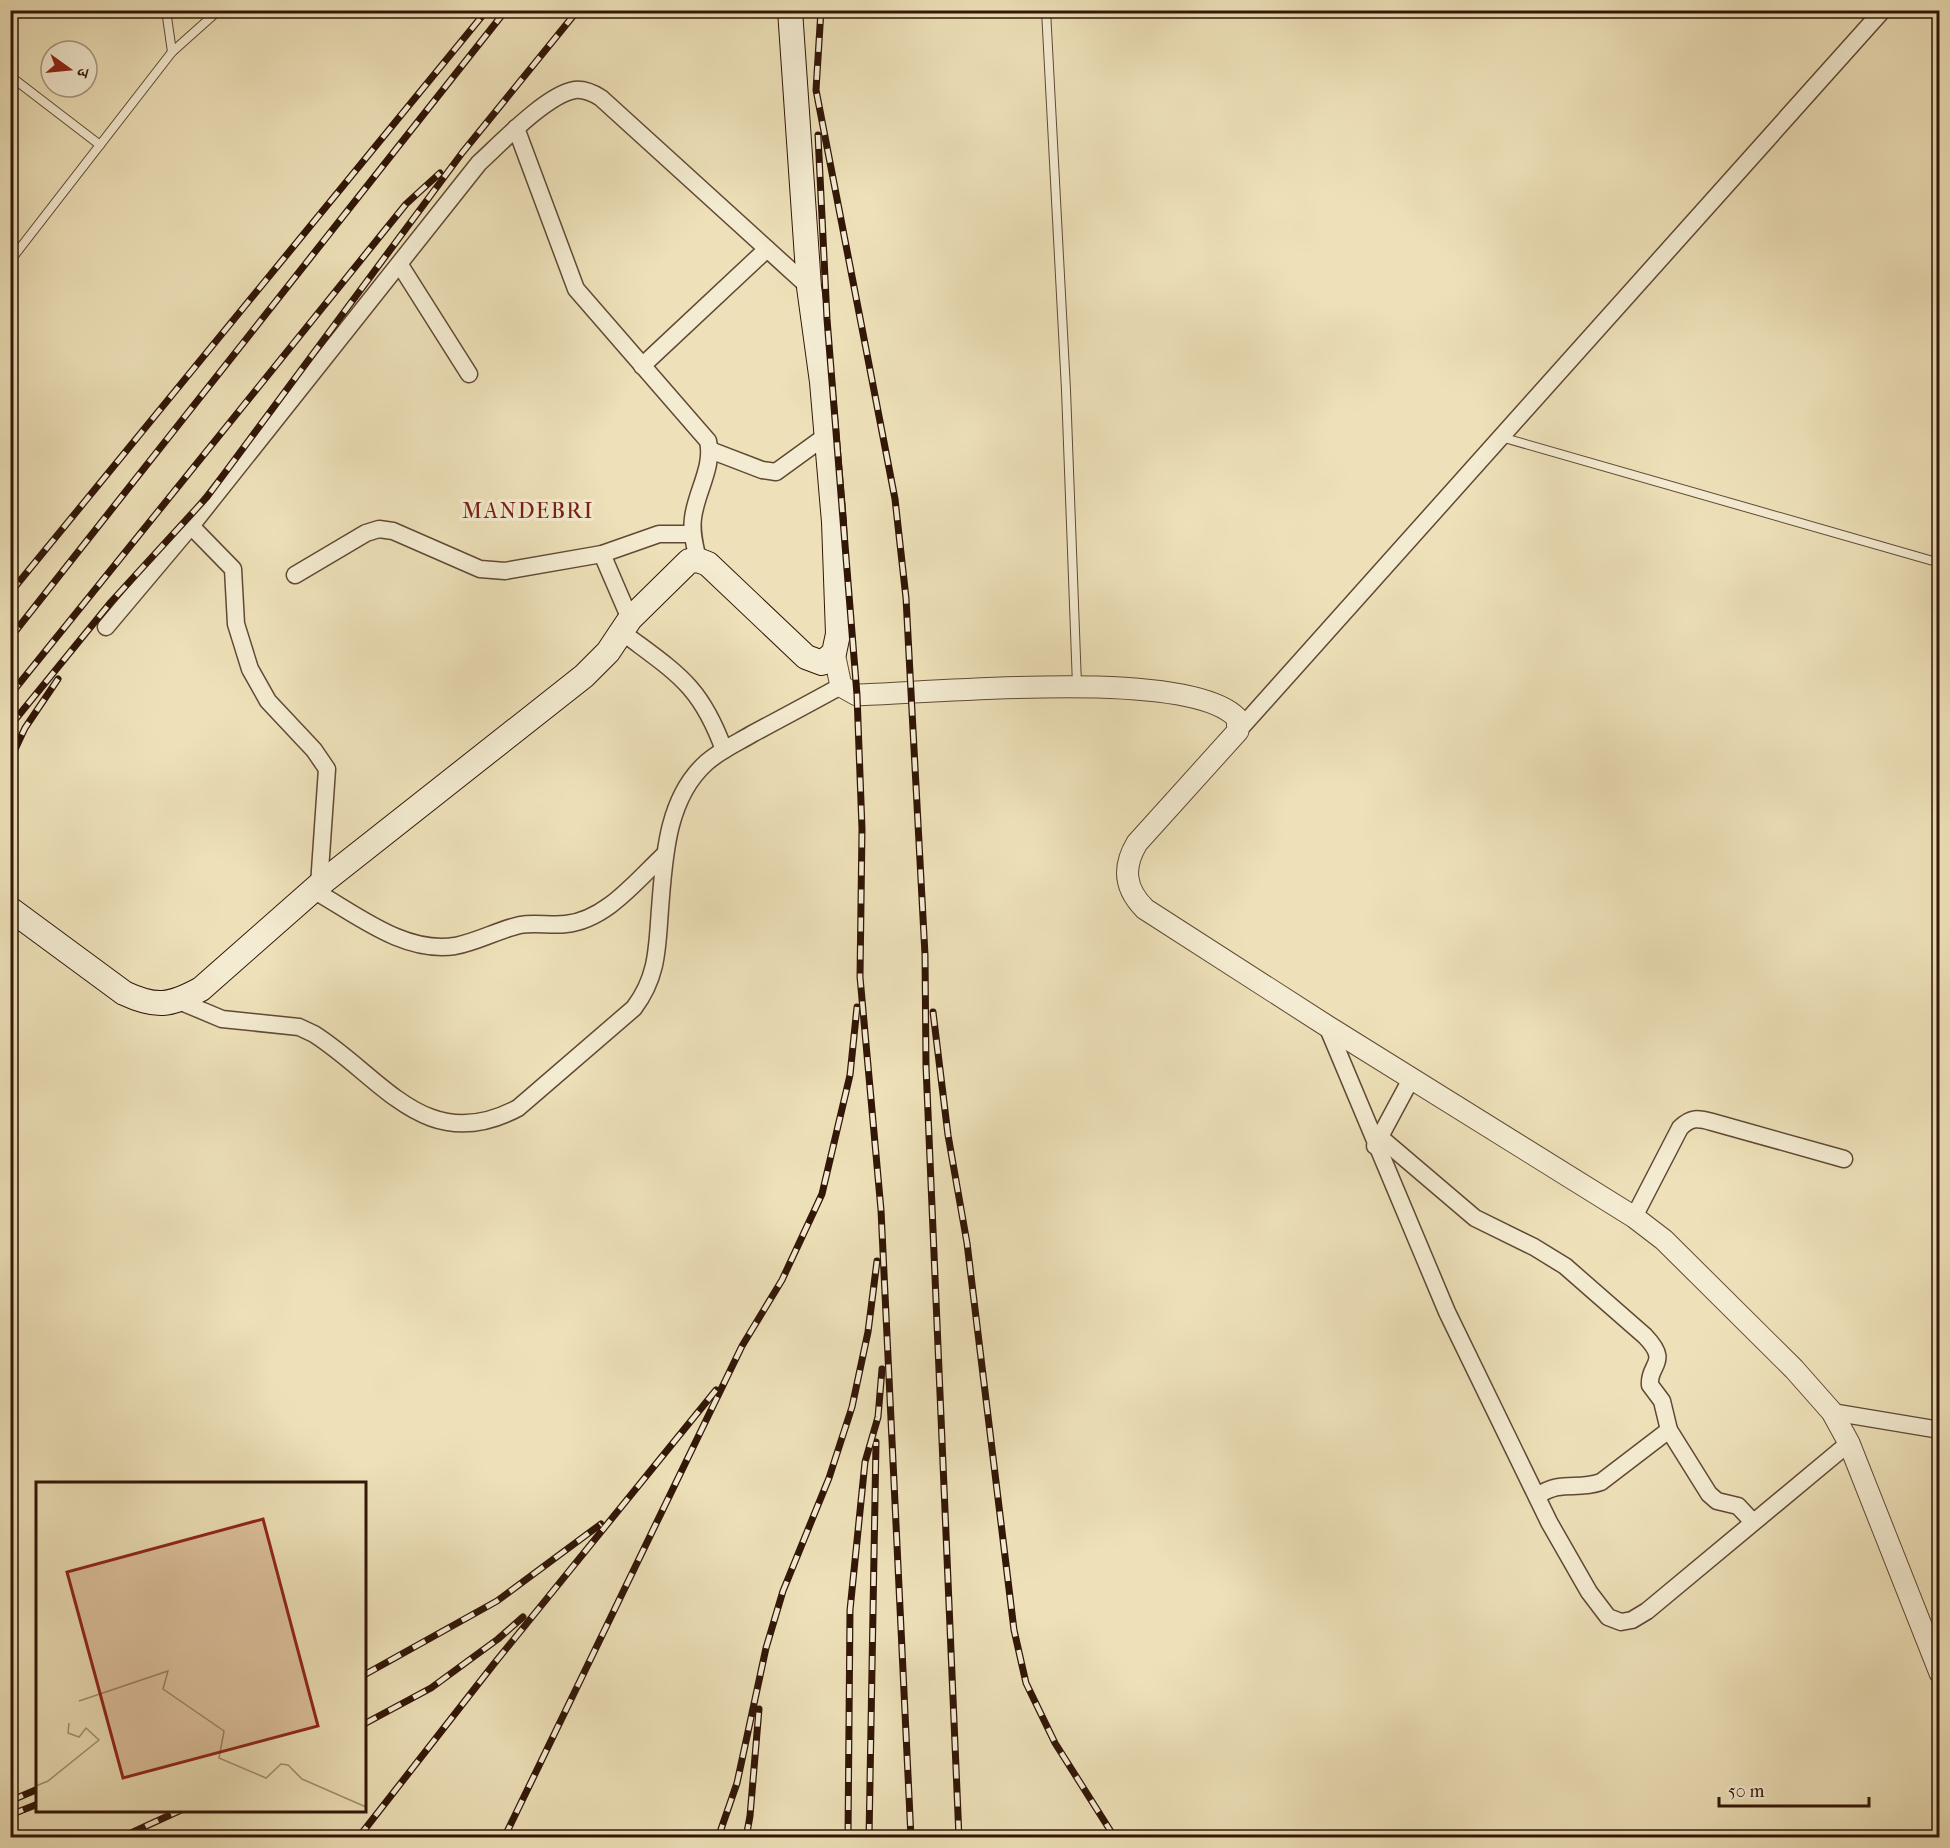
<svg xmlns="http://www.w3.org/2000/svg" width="1950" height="1848" viewBox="0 0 1950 1848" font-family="'IM FELL French Canon','Noto Serif Devanagari',serif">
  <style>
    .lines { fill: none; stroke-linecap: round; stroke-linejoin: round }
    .service-casing { stroke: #604934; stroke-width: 10 }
    .minor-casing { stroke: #604934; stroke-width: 19 }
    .tertiary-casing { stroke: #604934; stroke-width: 23 }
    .secondary-casing { stroke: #311607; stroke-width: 26 }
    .service { stroke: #f4ecd2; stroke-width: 8 }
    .minor { stroke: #f4ecd2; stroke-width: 16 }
    .tertiary { stroke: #f4ecd2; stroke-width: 21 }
    .secondary { stroke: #f4ecd2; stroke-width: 24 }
    .rail-casing { stroke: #311607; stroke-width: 7 }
    .rail { stroke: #f4ecd2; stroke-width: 4.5; stroke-dasharray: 14; stroke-linecap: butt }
    .labels { text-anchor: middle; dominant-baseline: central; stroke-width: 6; stroke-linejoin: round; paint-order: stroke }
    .quarter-label { font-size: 22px; letter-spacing: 1.5px; fill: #7a1f14; stroke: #f4ecd2 }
    .inset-road { fill: none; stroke: #a29072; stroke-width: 1.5 }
    .view { fill: #8f2418; fill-opacity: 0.15; stroke: #8f2418; stroke-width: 3 }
    .inset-edge { fill: none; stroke: #311607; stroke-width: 3 }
  </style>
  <rect width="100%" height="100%" fill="#eee1b9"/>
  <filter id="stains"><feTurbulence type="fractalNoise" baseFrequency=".00333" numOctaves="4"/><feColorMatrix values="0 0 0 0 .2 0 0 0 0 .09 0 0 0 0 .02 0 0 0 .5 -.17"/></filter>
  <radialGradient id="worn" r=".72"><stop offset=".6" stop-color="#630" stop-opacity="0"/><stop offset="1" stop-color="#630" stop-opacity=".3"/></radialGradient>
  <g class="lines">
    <g class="service-casing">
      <g id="service">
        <path d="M166 10 172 52"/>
        <path d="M1046 10 1066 390 1077 685"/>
        <path d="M10 76 100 145"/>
        <path d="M10 261 172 52 219 10"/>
        <path d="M1501 437 1940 563"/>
      </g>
    </g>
    <g class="minor-casing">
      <g id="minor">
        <path d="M516 128 576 289 708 441C714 467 696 492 693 518 691 533 695 546 698 560"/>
        <path d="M400 265 469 374"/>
        <path d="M642 366 767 249"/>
        <path d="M710 450 762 470 776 472 827 435"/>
        <path d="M191 526 233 569 236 624 250 669 268 701 314 750 327 769 319 885"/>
        <path d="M602 554 630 619"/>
        <path d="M295 575 366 533 379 529 393 531 480 569 505 571 602 554 659 534H692"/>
        <path d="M106 627 191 526 479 163C500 144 547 94 575 90 585 89 593 93 601 98L809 287"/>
        <path d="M622 632C676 673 700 684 724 750"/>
        <path d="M1238 731 1883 10"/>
        <path d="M313 890C356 914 404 954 455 946 477 942 498 930 520 925 535 922 551 926 566 924 606 920 636 881 665 854"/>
        <path d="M179 1001 222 1019 299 1027 314 1034C383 1078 426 1157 518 1108L634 1008C658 976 657 948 660 909 664 860 666 799 706 763 719 751 737 743 752 734 782 718 812 702 841 686"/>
        <path d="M1327 1026 1447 1312 1549 1522 1589 1592 1608 1617 1621 1622 1632 1620 1647 1611 1849 1443"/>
        <path d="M1381 1138 1475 1218 1534 1247 1565 1266 1645 1336C1671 1363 1648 1364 1650 1385L1662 1401 1669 1430 1709 1494 1717 1501 1738 1506 1753 1522"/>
        <path d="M1375 1146 1411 1079"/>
        <path d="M1634 1217 1680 1128C1691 1117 1698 1118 1712 1122L1844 1159"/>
        <path d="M1832 1412 1940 1430"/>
        <path d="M1537 1496C1563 1479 1575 1491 1601 1482L1669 1430"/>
      </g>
    </g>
    <g class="tertiary-casing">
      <path id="tertiary" d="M834 653 841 686 857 695C931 693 1189 667 1237 718L1238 731 1137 843C1122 868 1125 889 1145 909L1327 1026 1634 1217 1664 1240 1794 1369 1832 1412 1849 1443 1940 1673"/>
    </g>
    <g class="secondary-casing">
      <path id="secondary" d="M10 909 124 993C156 1008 170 1006 201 989L319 885 584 676 608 652 630 619 689 561 698 560 708 564 806 657 822 663 834 653 838 634 834 522 822 382 809 287 790 10"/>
    </g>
    <use href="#service" class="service"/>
    <use href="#minor" class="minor"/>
    <use href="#tertiary" class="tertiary"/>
    <use href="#secondary" class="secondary"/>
    <g class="rail-casing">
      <g id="rail">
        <path d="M821 10 816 90 895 499 906 598 925 955 926 1066 959 1838"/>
        <path d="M818 135 827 319 857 695 862 829 860 977 881 1210 911 1838"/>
        <path d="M10 593 487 10"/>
        <path d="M10 638 506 10"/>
        <path d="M10 695 406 204 440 173"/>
        <path d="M10 726 111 602 207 497 462 153 578 10"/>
        <path d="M10 760 25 728 58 679"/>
        <path d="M933 1012 948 1135 967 1243 1014 1630 1026 1683 1055 1743 1115 1838"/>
        <path d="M364 1675 497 1601 601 1524"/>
        <path d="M364 1724 431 1688 498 1639 523 1617"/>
        <path d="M10 1801 38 1789"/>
        <path d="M10 1815 38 1804"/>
        <path d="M120 1838 181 1810"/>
        <path d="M358 1838 493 1665 716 1390"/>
        <path d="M504 1838 742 1346 782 1280 822 1194 850 1075 857 1007"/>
        <path d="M718 1838 737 1783 766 1648 783 1591 829 1478 852 1407 868 1332 877 1261"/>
        <path d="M746 1838 750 1816 759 1709"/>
        <path d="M848 1838 850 1610 865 1462 878 1417 882 1369"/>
        <path d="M869 1838 876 1442"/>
      </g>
    </g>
    <use href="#rail" class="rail"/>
  </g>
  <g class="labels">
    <g class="quarter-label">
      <text x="528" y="511">MANDEBRI</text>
    </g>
  </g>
  <g transform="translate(36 1482)">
    <rect width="330" height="330" fill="#eee1b9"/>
    <path class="inset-road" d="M43 219 132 189 127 207 188 249 183 276 230 296 245 282 252 283 266 297 330 325M0 304 12 299 63 258 50 246 43 255 32 251 33 241"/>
    <path class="view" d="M227 37 282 244 87 296 31 90Z"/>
    <rect width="330" height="330" class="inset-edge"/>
  </g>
  <rect width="1950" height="1848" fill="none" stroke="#eee1b9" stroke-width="36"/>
  <rect x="12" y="12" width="1926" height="1824" fill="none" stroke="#311607" stroke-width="3"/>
  <rect x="18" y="18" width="1914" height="1812" fill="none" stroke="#311607" stroke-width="1.5"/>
  <g transform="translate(69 69) rotate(105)"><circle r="28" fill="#f4ecd2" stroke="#a69681" stroke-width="1.5"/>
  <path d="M0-4.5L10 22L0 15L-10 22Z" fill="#8f2418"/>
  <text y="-9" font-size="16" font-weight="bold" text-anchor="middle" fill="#311607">उ</text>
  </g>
  <path d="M1719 1797v9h150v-9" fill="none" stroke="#311607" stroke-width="3"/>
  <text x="1728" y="1797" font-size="18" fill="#311607" stroke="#f4ecd2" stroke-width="4.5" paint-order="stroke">50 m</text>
  <rect width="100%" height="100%" filter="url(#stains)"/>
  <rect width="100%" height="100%" fill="url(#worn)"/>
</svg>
